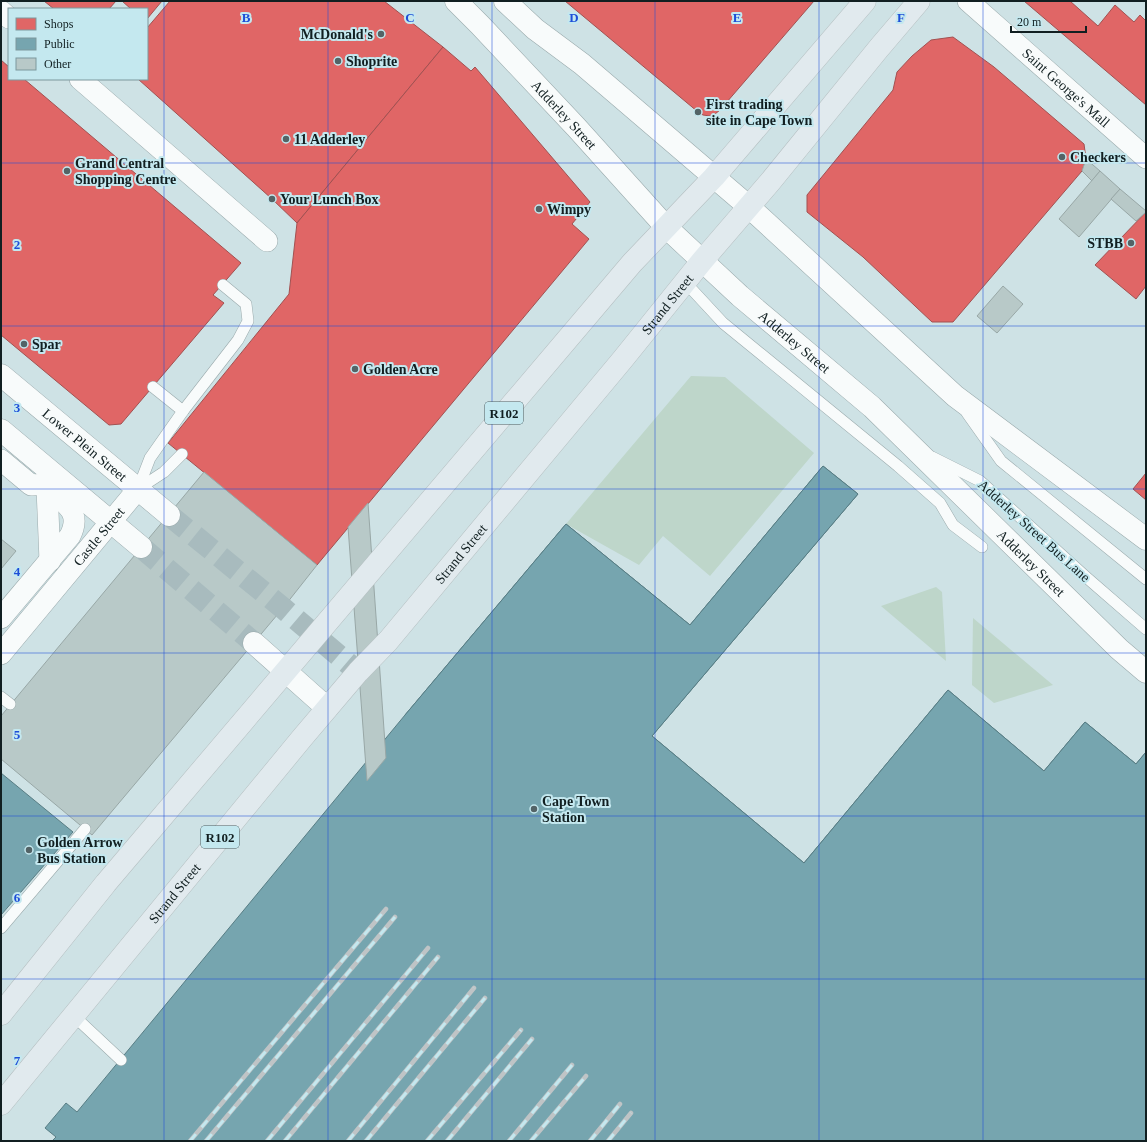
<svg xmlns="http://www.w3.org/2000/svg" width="1147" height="1142" viewBox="0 0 1147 1142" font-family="Georgia,serif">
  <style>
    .green { fill: #bed6ca }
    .shops { fill: #e06666; stroke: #a25151 }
    .public { fill: #76a5af; stroke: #587d84 }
    .building { fill: #b8c9c8; stroke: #98a7a6 }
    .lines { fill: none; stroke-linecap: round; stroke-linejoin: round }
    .secondary-tunnel { stroke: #a8bbbe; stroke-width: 22; stroke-dasharray: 22 11; stroke-linecap: butt }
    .lane-casing { stroke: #9aaaac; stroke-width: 12 }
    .street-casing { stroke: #9aaaac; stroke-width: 22 }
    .secondary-casing { stroke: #9aaaac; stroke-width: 23 }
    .primary-casing { stroke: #b5bfc1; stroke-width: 23 }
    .lane { stroke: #f8fbfb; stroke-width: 11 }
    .street { stroke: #f8fbfb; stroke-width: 21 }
    .secondary { stroke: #f8fbfb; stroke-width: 22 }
    .primary { stroke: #e1eaee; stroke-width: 22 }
    .rail-casing { stroke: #bfc4c6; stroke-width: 4.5 }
    .rail { stroke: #c4e8ef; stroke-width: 3; stroke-dasharray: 9; stroke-linecap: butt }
    .grid { fill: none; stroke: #1d4ed8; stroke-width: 1; stroke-opacity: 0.55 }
    .poi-dot { fill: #536366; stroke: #c4e8ef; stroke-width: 1.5 }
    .labels { text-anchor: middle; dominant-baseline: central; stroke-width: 4; stroke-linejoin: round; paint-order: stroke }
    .shield { fill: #c4e8ef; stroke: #475b5f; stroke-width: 1 }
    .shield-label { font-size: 13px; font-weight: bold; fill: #111f21 }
    .poi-label { font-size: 14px; font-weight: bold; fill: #111f21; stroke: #c4e8ef; text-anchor: start }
    .street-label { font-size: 14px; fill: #111f21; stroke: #c4e8ef }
    .grid-label { font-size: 13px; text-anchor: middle; font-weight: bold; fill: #1d4ed8; stroke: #c4e8ef; stroke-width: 4; stroke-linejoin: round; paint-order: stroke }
  </style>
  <rect width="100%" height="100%" fill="#cee2e5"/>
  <g class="green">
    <path d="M691 376 725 377 814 453 710 576 663 536 639 565 566 524Z"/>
    <path d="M936 587 942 592 946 661 881 606Z"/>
    <path d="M973 618 1053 685 994 703 972 685Z"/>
  </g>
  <g class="shops">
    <path d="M44 1H116L109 9H54Z"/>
    <path d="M122 1H162L147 19V9H131Z"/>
    <path d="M170 1H384L443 47 297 223 272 199 138 79H147V28Z"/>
    <path d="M565 1H814L720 110 715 114 710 116 703 115 698 112Z"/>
    <path d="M1024 1H1070L1098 26 1115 5 1134 22 1140 15 1146 21V105Z"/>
    <path d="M953 37 994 67 1084 144 1086 159 1082 171 953 322H932L863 257 807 212V195L893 90 897 72 912 56 931 40Z"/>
    <path d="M443 47 471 71 475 67 590 202 572 224 589 239 317 565 168 443 289 294 297 223Z"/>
    <path d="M1 60 9 67V79H24L241 263 213 295 224 303 121 424 109 425 1 335Z"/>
    <path d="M1146 212V286L1136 299 1095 265Z"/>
    <path d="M1146 473V500L1133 489Z"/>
  </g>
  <g class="public">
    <path d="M823 466 858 494 652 736 804 863 948 690 1044 771 1085 722 1136 764 1146 752V1141H869L829 1106 821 1115 768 1071 793 1043 558 846 529 881 500 857 525 817 405 715 566 524 690 625Z"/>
    <path d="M823 466 858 494 652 736 804 863 948 690 1044 771 1085 722 1136 764 1146 752V1141H52L56 1137 45 1128 66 1103 77 1112 405 715 566 524 690 625Z"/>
    <path d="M1 773 73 832 1 915Z"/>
  </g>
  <g class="building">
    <path d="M1086 159 1100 171 1092 181 1082 171Z"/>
    <path d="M1100 171 1120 189 1079 237 1059 219Z"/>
    <path d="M1120 189 1146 211V212L1136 221 1111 199Z"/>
    <path d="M1003 286 1023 304 997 333 977 316Z"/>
    <path d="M204 472 317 565 283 608 92 835 1 759V716Z"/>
    <path d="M368 503 386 758 367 781 348 527Z"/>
    <path d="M1 539 16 551 1 569Z"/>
  </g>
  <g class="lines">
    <g class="secondary-tunnel">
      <path d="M169 515 284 609 358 672"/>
      <path d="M141 547 254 643"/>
    </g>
    <g class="lane-casing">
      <g id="lane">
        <path d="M685 282 723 323 898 466 940 503 953 525 982 547"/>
        <path d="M153 387 183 411"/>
        <path d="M967 413 1001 461 1146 579"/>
        <path d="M932 457 980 481 1086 577 1146 629"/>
        <path d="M138 489 150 458 183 411 238 340 248 321 246 304 223 285"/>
        <path d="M138 489 164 472 182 454"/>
        <path d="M1 697 10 704"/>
        <path d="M1 928 85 829"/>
        <path d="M74 1016 121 1060"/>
      </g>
    </g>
    <g class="street-casing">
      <g id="street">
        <path id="s1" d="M968 1 1146 158"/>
        <path d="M1 11 9 18"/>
        <path d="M80 79 267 241"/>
        <path d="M1 460 31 485C35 485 41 484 44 485 48 487 53 492 56 495 71 508 80 516 70 536L1 618"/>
        <path d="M47 488 50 561"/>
        <path id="s2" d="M1 654 138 489"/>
      </g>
    </g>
    <g class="secondary-casing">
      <g id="secondary">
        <path id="s3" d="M456 1 480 25 576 127 666 227 740 296 872 407 1119 649 1146 672"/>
        <path d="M505 1 535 29 582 64 748 206 955 396 1146 539"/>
        <path id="s4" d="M1 375 169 515"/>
        <path d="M1 430 141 547"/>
        <path d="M254 643 327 708"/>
      </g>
    </g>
    <g class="primary-casing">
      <g id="primary">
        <path d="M1 1014 106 883 632 263 714 177 865 1"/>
        <path id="s5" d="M1 1104 302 738 358 672 388 641 623 359 702 261 770 182 879 48 919 1"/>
      </g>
    </g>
    <use href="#lane" class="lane"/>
    <use href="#street" class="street"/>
    <use href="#secondary" class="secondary"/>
    <use href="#primary" class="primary"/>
    <g class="rail-casing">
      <g id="rail">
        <path d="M190 1141 386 909"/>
        <path d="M206 1141 395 917"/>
        <path d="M267 1141 428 948"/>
        <path d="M285 1141 438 957"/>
        <path d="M348 1141 474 988"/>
        <path d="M366 1141 485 998"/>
        <path d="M427 1141 521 1030"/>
        <path d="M447 1141 532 1039"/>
        <path d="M509 1141 572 1065"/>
        <path d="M531 1141 586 1076"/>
        <path d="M590 1141 620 1104"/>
        <path d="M608 1141 631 1113"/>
      </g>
    </g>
    <use href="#rail" class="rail"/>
  </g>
  <path class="grid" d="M164 1V1141M328 1V1141M492 1V1141M655 1V1141M819 1V1141M983 1V1141M1 163H1146M1 326H1146M1 489H1146M1 653H1146M1 816H1146M1 979H1146"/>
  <g class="poi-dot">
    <circle cx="381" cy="34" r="4"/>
    <circle cx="338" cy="61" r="4"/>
    <circle cx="698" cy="112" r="4"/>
    <circle cx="286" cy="139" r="4"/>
    <circle cx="1062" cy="157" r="4"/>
    <circle cx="67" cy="171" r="4"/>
    <circle cx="272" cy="199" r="4"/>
    <circle cx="539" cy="209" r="4"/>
    <circle cx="1131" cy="243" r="4"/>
    <circle cx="24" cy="344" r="4"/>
    <circle cx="355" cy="369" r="4"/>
    <circle cx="534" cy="809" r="4"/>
    <circle cx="29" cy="850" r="4"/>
  </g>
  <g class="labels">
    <g class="shield">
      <rect x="485" y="402" width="38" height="22" rx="3"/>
      <rect x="201" y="826" width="38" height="22" rx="3"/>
    </g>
    <g class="shield-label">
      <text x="504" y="413">R102</text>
      <text x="220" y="837">R102</text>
    </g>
    <g class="poi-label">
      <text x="373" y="34" text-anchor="end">McDonald's</text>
      <text x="346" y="61">Shoprite</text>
      <text x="706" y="104">First trading<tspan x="706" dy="16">site in Cape Town</tspan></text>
      <text x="294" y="139">11 Adderley</text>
      <text x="1070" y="157">Checkers</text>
      <text x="75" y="163">Grand Central<tspan x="75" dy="16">Shopping Centre</tspan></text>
      <text x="280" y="199">Your Lunch Box</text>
      <text x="547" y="209">Wimpy</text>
      <text x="1123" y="243" text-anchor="end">STBB</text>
      <text x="32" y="344">Spar</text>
      <text x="363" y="369">Golden Acre</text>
      <text x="542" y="801">Cape Town<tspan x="542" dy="16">Station</tspan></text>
      <text x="37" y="842">Golden Arrow<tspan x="37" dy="16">Bus Station</tspan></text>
    </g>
    <g class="street-label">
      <text stroke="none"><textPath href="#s1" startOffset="131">Saint George's Mall</textPath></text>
      <text stroke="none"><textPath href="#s3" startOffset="157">Adderley Street</textPath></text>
      <text stroke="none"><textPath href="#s5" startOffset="1041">Strand Street</textPath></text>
      <text stroke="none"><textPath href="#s3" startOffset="481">Adderley Street</textPath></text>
      <text stroke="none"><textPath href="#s4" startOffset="109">Lower Plein Street</textPath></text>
      <text transform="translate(1034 531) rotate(42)">Adderley Street Bus Lane</text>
      <text stroke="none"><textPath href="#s2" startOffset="153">Castle Street</textPath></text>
      <text stroke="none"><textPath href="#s5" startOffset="717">Strand Street</textPath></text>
      <text stroke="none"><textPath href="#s3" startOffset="805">Adderley Street</textPath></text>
      <text stroke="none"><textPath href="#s5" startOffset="273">Strand Street</textPath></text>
    </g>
  </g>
  <g class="grid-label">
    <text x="246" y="22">B</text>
    <text x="410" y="22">C</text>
    <text x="574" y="22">D</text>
    <text x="737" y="22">E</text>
    <text x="901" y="22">F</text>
    <text x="17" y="249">2</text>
    <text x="17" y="412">3</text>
    <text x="17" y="576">4</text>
    <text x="17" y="739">5</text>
    <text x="17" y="902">6</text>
    <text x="17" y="1065">7</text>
  </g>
  <rect width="1147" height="1142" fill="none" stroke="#111f21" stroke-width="4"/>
  <rect x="8" y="8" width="140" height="72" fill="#c4e8ef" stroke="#7c989d"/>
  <rect x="16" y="18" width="20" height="12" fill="#e06666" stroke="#7c989d"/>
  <text x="44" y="28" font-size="12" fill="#111f21">Shops</text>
  <rect x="16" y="38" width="20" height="12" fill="#76a5af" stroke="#7c989d"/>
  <text x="44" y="48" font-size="12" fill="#111f21">Public</text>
  <rect x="16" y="58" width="20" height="12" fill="#b8c9c8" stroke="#7c989d"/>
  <text x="44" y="68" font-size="12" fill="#111f21">Other</text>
  <path d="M1011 26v6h75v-6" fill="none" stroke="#111f21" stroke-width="2"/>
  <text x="1017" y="26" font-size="12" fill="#111f21" stroke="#c4e8ef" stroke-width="3" paint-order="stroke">20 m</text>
</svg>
